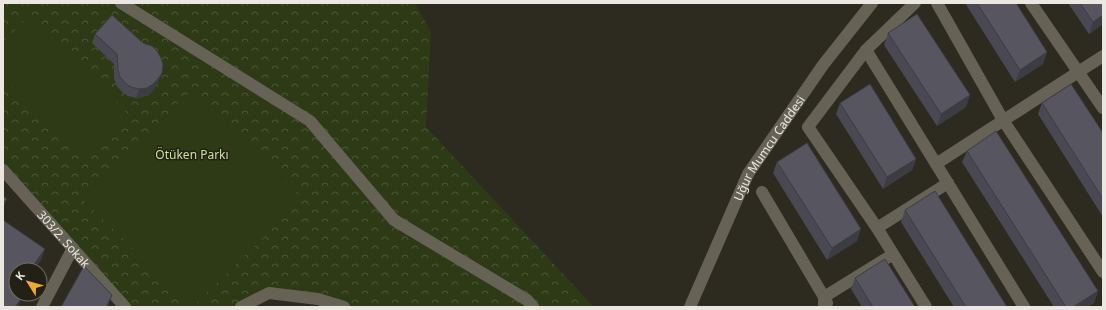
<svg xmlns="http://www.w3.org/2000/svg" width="1106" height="310" viewBox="0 0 1106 310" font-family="'Noto Sans',sans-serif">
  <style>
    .park { fill: url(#park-crowns) }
    .garden { fill: #2e3916 }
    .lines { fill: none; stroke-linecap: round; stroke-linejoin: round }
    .lane { stroke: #666256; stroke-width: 12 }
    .street { stroke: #666256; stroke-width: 12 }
    .secondary { stroke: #666256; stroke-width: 12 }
    .wall { fill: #4a4953 }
    .shaded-wall { fill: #3c3c43 }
    .building { fill: #565560; stroke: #3c3c43 }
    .labels { text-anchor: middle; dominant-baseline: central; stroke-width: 3; stroke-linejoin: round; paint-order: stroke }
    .street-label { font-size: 12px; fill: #eae8e1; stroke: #232016 }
    .park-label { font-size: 12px; fill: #c7e394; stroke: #232016 }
  </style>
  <defs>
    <pattern id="park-crowns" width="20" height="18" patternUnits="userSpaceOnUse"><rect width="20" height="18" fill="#2e3916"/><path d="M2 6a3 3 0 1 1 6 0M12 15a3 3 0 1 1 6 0" fill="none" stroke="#4c5638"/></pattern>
  </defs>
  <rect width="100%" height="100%" fill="#2d2a1f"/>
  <path class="park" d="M3 3H415L431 32 426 127 594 307H346L269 293 241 307H125L3 170Z"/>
  <g class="garden">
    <path d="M30 15 128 114 83 158 3 77V42Z"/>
    <path d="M191 91 303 199 193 306 81 198Z"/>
  </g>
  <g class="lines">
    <g class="lane">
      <path d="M121 3 310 121 394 220 527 300 533 307"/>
      <path d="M915 3 866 50 808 127 877 228 926 307"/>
      <path d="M937 3 1003 120 1103 272"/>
      <path d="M1031 3 1103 108"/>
      <path d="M866 50 1024 307"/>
      <path d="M936 164 1103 56"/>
      <path d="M762 192 824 297V307"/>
      <path d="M877 228 948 183"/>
      <path d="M827 303 824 297 887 258"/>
    </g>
    <g class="street">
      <path id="s1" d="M3 170 125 307"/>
      <path d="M42 307 73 248"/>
      <path d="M241 307 269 293 318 299 344 307"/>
    </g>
    <path class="secondary" id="s2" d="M690 307 748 174 823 65 872 3"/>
  </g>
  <g class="wall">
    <path d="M965 3H1016L1047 52 1043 64 1015 82Z"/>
    <path d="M1068 3H1103V24L1089 34Z"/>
    <path d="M888 33 966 107 937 126 884 45Z"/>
    <path d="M95 34 143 43 162 73 158 82 155 88 150 94 143 97 136 98 128 96 122 92 117 86 114 79V64L92 43Z"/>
    <path d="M840 103 916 159 912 170 883 189 836 114Z"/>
    <path d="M1042 103 1103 133V217L1038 114Z"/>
    <path d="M967 151 1098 291 1094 303 1087 307H1054L962 162Z"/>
    <path d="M777 162 857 241 827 260 773 173Z"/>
    <path d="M905 210 1007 307H954L901 222Z"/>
    <path d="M855 278 915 307H862L851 289Z"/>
  </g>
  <g class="shaded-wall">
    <path d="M1103 15V24L1089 34 1093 22Z"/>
    <path d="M1047 52 1043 64 1015 82 1020 70Z"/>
    <path d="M162 73 158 82 155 88 150 94 143 97 136 98 139 89Z"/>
    <path d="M970 95 966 107 937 126 941 114Z"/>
    <path d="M916 159 912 170 883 189 887 177Z"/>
    <path d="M7 199 3 209V203Z"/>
    <path d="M861 229 857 241 827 260 832 248Z"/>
    <path d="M45 249 41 260 34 270H30Z"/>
    <path d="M16 289V294L9 305 13 293Z"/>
    <path d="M1098 291 1094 303 1087 307H1073Z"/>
    <path d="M112 295 108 306V307H105Z"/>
    <path d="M21 299 18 307H15Z"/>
  </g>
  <g class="building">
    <path d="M977 3H1016L1047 52 1020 70Z"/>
    <path d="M1080 3H1103V15L1093 22Z"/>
    <path d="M917 14 970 95 941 114 888 33Z"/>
    <path d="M112 15 143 43 152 46 157 51 161 58 163 65 162 73 158 79 153 84 147 88 139 89 131 87 125 83 120 77 118 70 117 54 95 34Z"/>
    <path d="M870 84 916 159 887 177 840 103Z"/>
    <path d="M1071 84 1103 133V199L1042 103Z"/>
    <path d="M996 131 1098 291 1073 307H1066L967 151Z"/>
    <path d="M807 143 861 229 832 248 777 162Z"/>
    <path d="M935 191 1007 307H966L905 210Z"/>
    <path d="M3 196 7 199 3 203Z"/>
    <path d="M3 220 45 249 30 270H16V289L13 293 21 299 15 307H3Z"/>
    <path d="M885 259 915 307H873L855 278Z"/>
    <path d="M84 266 112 295 106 307H61Z"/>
  </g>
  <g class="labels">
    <g class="street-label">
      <text stroke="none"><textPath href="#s2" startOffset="178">Uğur Mumcu Caddesi</textPath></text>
      <text stroke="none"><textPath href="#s1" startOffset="92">303/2. Sokak</textPath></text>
    </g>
    <g class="park-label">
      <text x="192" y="154">Ötüken Parkı</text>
    </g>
  </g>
  <rect width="1106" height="310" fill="none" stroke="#eae8e1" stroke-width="8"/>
  <g transform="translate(28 282) rotate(307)"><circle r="19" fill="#232016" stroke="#737067"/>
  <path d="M0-3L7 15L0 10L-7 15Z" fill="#ebaa39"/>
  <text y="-6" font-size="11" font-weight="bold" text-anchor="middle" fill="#eae8e1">K</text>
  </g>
</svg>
